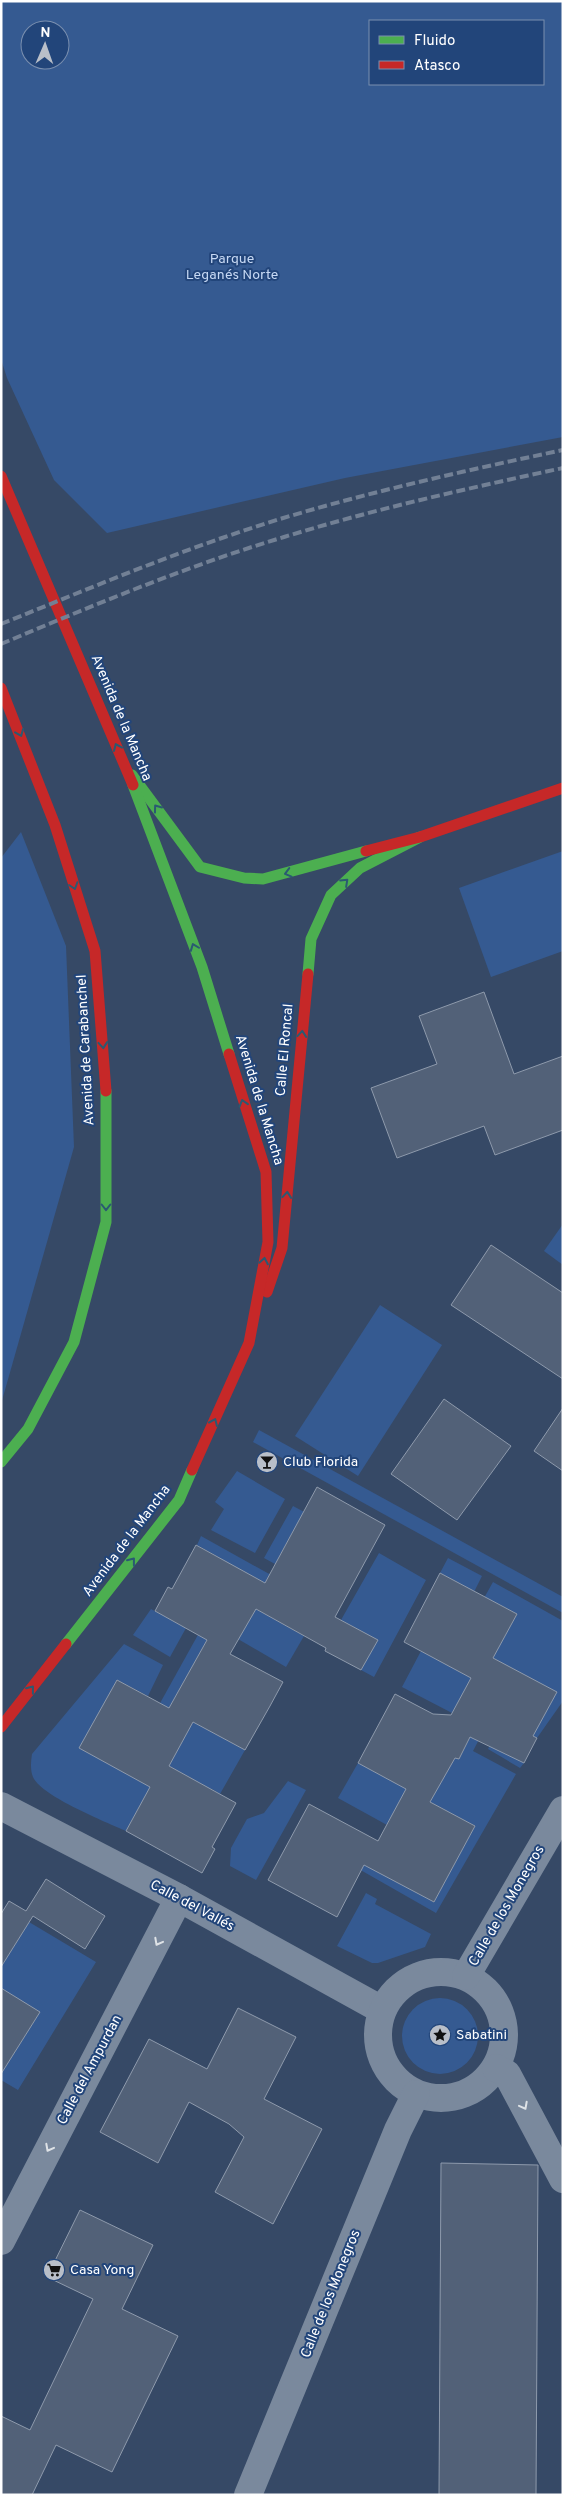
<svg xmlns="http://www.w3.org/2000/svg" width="564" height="2496" viewBox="0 0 564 2496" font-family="Overpass,sans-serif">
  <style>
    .green { fill: #355a91; fill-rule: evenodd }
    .building { fill: #526178; stroke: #8e9aac }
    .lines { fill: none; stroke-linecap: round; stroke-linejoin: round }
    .street { stroke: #7a899d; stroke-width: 28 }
    .fast { stroke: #4caf50; stroke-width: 11 }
    .jam { stroke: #c62828; stroke-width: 11 }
    .rail { stroke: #728095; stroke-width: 4; stroke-dasharray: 9 4; stroke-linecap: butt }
    .oneway { stroke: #2a5a72 }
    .oneway2 { stroke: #dee2e6 }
    .labels { text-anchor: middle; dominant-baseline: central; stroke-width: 4; stroke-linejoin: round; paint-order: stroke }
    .park-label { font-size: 14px; fill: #c7d9f4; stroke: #22457a }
    .street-label { font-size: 14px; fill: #fff; stroke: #22457a }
    .poi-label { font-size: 14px; fill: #fff; stroke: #22457a; text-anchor: start }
  </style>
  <rect width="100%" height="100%" fill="#364966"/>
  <g class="green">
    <path d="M1 1H563V437L345 478 107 533 54 480 7 378 1 359ZM370 21H543V84H370ZM30 30H60V60H30Z"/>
    <path d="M21 832 66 946 74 1147 1 1404V858Z"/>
    <path d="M563 851V951L491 977 459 888Z"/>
    <path d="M563 1224V1265L544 1251Z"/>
    <path d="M380 1305 442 1345 358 1476 295 1436Z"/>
    <path d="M259 1430 563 1597V1613L253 1442Z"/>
    <path d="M237 1471 285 1499 255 1553 211 1530 224 1509 215 1502Z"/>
    <path d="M293 1506 370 1547 293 1531 280 1555 286 1570 264 1558Z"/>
    <path d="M201 1536 280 1580 276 1589 241 1570 217 1566 220 1558 197 1545Z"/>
    <path d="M379 1553 426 1580 374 1677 361 1670 373 1648 360 1641 365 1633 341 1620Z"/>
    <path d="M448 1558 482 1576 469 1602 464 1586 440 1573Z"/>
    <path d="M493 1582 563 1621V1701L537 1738 532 1736 489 1656 504 1638 517 1614 492 1601 479 1607Z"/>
    <path d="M252 1607 304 1636 286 1667 238 1639Z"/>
    <path d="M151 1609 186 1628 170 1657 133 1635Z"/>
    <path d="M204 1624 213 1629 163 1719 154 1714Z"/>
    <path d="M124 1644 163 1665 148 1696 117 1680 80 1748 154 1789 139 1807 126 1831C106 1822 41 1796 33 1777 30 1770 31 1761 32 1754Z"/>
    <path d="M421 1651 475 1680 452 1713 402 1687Z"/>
    <path d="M193 1722 245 1750 220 1794 212 1789 208 1797 187 1786 191 1778 167 1765Z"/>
    <path d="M477 1724 485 1728 473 1751 516 1774 436 1913 357 1868 360 1862 434 1902 475 1826 430 1802 454 1757 459 1759Z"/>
    <path d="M496 1734 524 1763 520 1768 488 1749Z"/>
    <path d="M358 1763 407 1789 387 1825 338 1798Z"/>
    <path d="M288 1781 306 1790 256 1880 230 1866 231 1848 247 1819 264 1813Z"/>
    <path d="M366 1893 377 1899 375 1904 431 1934 425 1947 378 1963H372L337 1946Z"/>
    <path d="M29 1922 96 1962 18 2090 1 2080V2074L40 2012 1 2015V1967Z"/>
    <circle cx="440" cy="2036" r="38"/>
  </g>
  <g class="building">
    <path d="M484 992 514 1074 563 1056V1130L495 1155 484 1126 397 1158 371 1088 437 1064 419 1016Z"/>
    <path d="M491 1245 563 1293V1379L451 1305Z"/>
    <path d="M444 1399 511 1446 457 1520 391 1474Z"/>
    <path d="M563 1408V1471L534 1451Z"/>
    <path d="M317 1487 385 1525 335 1617 378 1640 361 1670 325 1651 326 1648 256 1609 230 1654 283 1682 270 1706 245 1750 193 1722 169 1766 236 1803 212 1847 215 1849 202 1873 126 1831 150 1787 79 1748 117 1680 169 1708 207 1640 155 1611 168 1587 172 1589 196 1545 265 1583Z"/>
    <path d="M440 1573 517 1614 493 1658 557 1692 533 1736 537 1738 524 1763 470 1737 459 1759 455 1758 430 1802 475 1826 434 1902 364 1865 337 1917 268 1880 309 1804 378 1841 406 1789 358 1763 395 1694 433 1714 451 1715 471 1678 404 1642Z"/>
    <path d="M46 1879 105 1916 85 1949 33 1916 1 1967V1914L9 1901 26 1911Z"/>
    <path d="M1 1988 40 2012 1 2074Z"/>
    <path d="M238 2008 296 2037 264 2099 322 2129 273 2224 215 2192 244 2137 229 2124 189 2102 158 2163 100 2132 149 2039 207 2069Z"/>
    <path d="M441 2163 538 2165 536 2495H439Z"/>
    <path d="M80 2210 153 2245 122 2309 178 2336 112 2472 56 2445 32 2495H1V2416L30 2430 93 2299 47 2277Z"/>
  </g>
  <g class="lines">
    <g class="street">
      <path d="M1 1806 179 1898 382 2010"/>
      <circle cx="441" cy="2035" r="63"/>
      <path d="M466 1976 563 1810"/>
      <path d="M496 2068 507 2074 563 2179"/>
      <path d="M1 2241 179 1898"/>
      <path d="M248 2495 398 2130 416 2094"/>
    </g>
    <g class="fast">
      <path d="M132 775 200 867 244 878 263 879 366 851"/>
      <path d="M133 785 202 967 229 1054"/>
      <path d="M308 974 311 939 331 895 360 868 420 837"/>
      <path d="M1 1462 28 1429 74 1342 106 1222V1091"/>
      <path d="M66 1644 179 1500 192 1470"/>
    </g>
    <g class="jam">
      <path d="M1 476 133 785"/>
      <path d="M1 688 55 825 95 951 106 1091"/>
      <path d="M366 851 420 837 563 788"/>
      <path d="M267 1292 282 1248 308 974"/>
      <path d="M192 1470 249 1343 268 1242 266 1172 229 1054"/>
      <path d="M1 1727 66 1644"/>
    </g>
    <g class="rail">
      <path d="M1 624C93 587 185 548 280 519 373 491 468 470 563 450"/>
      <path d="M1 644C94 605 187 566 284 537 375 509 469 488 563 468"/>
    </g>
  </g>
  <defs><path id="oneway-chevron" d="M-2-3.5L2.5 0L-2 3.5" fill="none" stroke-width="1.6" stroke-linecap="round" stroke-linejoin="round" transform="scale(1.25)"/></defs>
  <g class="oneway">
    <use href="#oneway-chevron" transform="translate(20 733) rotate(68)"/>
    <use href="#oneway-chevron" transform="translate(117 747) rotate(-113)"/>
    <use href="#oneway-chevron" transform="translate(157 808) rotate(-126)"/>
    <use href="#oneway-chevron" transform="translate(288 873) rotate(165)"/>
    <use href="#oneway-chevron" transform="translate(345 882) rotate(-43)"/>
    <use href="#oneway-chevron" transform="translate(74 886) rotate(72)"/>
    <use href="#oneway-chevron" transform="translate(194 947) rotate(-111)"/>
    <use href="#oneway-chevron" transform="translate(302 1034) rotate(-85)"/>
    <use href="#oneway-chevron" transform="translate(103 1045) rotate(85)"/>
    <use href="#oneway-chevron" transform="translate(243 1103) rotate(-107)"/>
    <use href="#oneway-chevron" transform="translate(287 1195) rotate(-85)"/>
    <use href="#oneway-chevron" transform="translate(106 1207) rotate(90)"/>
    <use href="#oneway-chevron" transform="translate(264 1261) rotate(-80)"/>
    <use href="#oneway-chevron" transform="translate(214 1422) rotate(-66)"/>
    <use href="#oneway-chevron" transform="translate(132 1561) rotate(-52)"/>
    <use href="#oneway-chevron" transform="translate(31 1689) rotate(-52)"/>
  </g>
  <g class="oneway2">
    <use href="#oneway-chevron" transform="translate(158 1942) rotate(118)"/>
    <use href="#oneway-chevron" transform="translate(524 2106) rotate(62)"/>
    <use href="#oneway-chevron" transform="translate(49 2148) rotate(118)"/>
  </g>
  <defs>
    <g id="bar-disc" transform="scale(1.125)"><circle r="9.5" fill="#b9bfc9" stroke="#22457a"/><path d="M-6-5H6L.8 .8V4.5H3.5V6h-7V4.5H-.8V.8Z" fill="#111"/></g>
    <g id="sight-disc" transform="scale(1.125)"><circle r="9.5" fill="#b9bfc9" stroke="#22457a"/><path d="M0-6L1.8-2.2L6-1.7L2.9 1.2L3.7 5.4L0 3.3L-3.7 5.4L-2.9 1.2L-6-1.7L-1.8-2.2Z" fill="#111"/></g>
    <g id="supermarket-disc" transform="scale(1.125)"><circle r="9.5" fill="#b9bfc9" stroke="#22457a"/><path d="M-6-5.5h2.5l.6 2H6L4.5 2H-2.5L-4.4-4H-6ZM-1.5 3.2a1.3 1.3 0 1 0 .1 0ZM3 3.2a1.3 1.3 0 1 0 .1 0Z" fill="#111"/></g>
  </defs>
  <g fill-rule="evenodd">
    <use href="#bar-disc" x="267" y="1462"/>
    <use href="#sight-disc" x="440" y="2035"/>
    <use href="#supermarket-disc" x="54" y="2270"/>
  </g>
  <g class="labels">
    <g class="park-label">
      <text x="232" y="259">Parque<tspan x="232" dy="16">Leganés Norte</tspan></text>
    </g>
    <g class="street-label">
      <text transform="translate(121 718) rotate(67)">Avenida de la Mancha</text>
      <text transform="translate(86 1050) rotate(-93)">Avenida de Carabanchel</text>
      <text transform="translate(285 1050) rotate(-85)">Calle El Roncal</text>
      <text transform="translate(259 1100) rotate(73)">Avenida de la Mancha</text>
      <text transform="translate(127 1541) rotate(-53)">Avenida de la Mancha</text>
      <text transform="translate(192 1906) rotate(28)">Calle del Vallés</text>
      <text transform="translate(507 1906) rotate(-60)">Calle de los Monegros</text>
      <text transform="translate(90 2070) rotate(-62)">Calle del Ampurdan</text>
      <text transform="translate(331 2294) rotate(-68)">Calle de los Monegros</text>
    </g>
    <g class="poi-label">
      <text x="283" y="1462">Club Florida</text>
      <text x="456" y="2035">Sabatini</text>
      <text x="70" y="2270">Casa Yong</text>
    </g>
  </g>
  <rect width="564" height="2496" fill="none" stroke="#ffffff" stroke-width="5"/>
  <rect x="369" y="20" width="175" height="65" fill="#22457a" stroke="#7a8faf"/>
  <rect x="379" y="36" width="25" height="8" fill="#4caf50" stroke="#7a8faf"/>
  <text x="414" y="45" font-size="15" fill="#ffffff">Fluido</text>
  <rect x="379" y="61" width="25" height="8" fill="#c62828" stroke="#7a8faf"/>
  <text x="414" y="70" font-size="15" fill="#ffffff">Atasco</text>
  <g transform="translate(45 45) rotate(2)"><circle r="24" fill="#22457a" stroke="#7a8faf"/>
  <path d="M0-4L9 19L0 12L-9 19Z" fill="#b9bfc9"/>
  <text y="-8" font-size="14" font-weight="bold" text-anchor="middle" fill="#ffffff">N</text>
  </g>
</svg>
